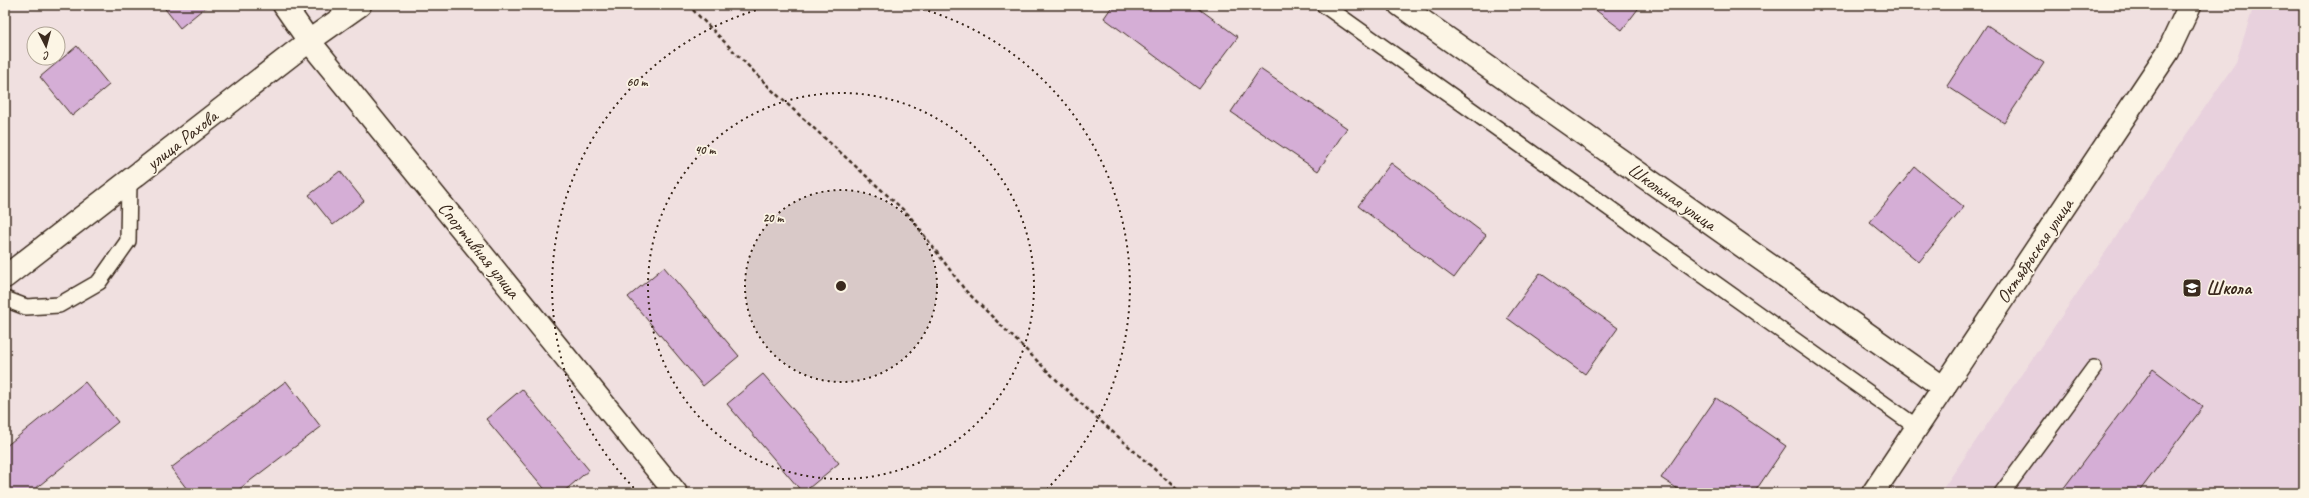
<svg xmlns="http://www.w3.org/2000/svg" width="2309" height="498" viewBox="0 0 2309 498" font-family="Caveat,sans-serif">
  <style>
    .built { fill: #e8d1dd }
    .building { fill: #d5aed6; stroke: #3b2a1e }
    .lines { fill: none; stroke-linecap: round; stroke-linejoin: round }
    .lane-casing { stroke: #3b2a1e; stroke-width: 18 }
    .street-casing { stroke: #3b2a1e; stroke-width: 25 }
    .secondary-casing { stroke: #3b2a1e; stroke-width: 25 }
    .path { stroke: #3b2a1e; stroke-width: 2.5; stroke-dasharray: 4 3; stroke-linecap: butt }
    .lane { stroke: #fcf5e5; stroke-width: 15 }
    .street { stroke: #fcf5e5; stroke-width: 22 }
    .secondary { stroke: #fcf5e5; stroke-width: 22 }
    .ring { fill: none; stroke: #3b2a1e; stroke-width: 2; stroke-dasharray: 2 4 }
    .labels { text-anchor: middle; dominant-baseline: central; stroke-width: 3.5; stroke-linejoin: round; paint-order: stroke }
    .street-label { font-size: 19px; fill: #3b2a1e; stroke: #fcf5e5 }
    .poi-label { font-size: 19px; font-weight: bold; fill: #3b2a1e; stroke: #fcf5e5; text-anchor: start }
    .centre { fill: #3b2a1e; stroke: #fcf5e5; stroke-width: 2 }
    .ring-label { font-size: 12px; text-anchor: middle; font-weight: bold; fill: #3b2a1e; stroke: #fcf5e5; stroke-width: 3.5; stroke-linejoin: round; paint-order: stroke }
  </style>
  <rect width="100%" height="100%" fill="#f0e0e0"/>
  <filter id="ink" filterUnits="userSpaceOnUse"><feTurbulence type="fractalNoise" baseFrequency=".025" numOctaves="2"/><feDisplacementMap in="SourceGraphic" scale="8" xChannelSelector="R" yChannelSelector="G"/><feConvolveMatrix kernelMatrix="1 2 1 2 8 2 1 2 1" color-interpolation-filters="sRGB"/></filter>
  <g filter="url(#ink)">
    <path class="built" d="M2254 5H2304V493H1940L2236 62Z"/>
    <g class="building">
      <path d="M162 5H208L180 28Z"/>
      <path d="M1113 5H1194L1238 37 1199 89 1104 18Z"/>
      <path d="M1589 5H1641L1622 30Z"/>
      <path d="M1987 25 2044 63 2004 123 1947 86Z"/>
      <path d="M77 46 109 85 72 116 40 77Z"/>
      <path d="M1260 69 1347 128 1318 171 1231 112Z"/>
      <path d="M1391 163 1486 235 1454 278 1358 206Z"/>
      <path d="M1915 167 1964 207 1919 262 1870 222Z"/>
      <path d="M340 171 364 201 333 225 309 195Z"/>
      <path d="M664 267 739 356 703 386 628 297Z"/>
      <path d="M1540 273 1618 328 1585 374 1507 318Z"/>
      <path d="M2153 369 2203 407 2138 493H2060Z"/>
      <path d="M763 374 839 463 803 493 727 404Z"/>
      <path d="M286 381 321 427 234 493H190L171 468Z"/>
      <path d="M85 382 118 422 30 493H5V447Z"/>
      <path d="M522 389 589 470 562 493H548L486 419Z"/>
      <path d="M1716 398 1786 446 1754 493H1684L1661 478Z"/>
    </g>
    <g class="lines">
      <g class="lane-casing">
        <g id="lane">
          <path d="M1324 5 1918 428"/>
          <path d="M5 299 26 307 59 305 99 282 128 241 129 181"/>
          <path d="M2002 493 2094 368"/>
        </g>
      </g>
      <g class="street-casing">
        <g id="street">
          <path d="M284 5 309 41 676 493"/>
          <path d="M1400 5 1944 388"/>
          <path d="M1873 493 2168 52 2190 5"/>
        </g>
      </g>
      <g class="secondary-casing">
        <path id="secondary" d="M5 277 309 41 360 5"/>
      </g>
      <path class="path" d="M688 5 773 91 909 215 965 290 1076 399 1181 493"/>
      <use href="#lane" class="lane"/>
      <use href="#street" class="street"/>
      <use href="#secondary" class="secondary"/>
    </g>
  </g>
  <circle cx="841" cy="286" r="96" fill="#3b2a1e" fill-opacity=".12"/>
  <g class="ring">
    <circle cx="841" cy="286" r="96"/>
    <circle cx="841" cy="286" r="193"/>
    <path d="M638 492A289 289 0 0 1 771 6M911 6A289 289 0 0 1 1044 492"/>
  </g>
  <defs>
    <g id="school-square" transform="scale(1)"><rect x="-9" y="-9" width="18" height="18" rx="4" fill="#3b2a1e" stroke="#fcf5e5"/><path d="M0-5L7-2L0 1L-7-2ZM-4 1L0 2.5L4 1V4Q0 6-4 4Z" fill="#fff"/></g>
  </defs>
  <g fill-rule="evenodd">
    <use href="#school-square" x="2192" y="288"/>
  </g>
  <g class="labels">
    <g class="street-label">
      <text transform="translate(182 140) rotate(-38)">улица Рахова</text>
      <text transform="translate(1672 197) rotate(35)">Школьная улица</text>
      <text transform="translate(479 250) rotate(51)">Спортивная улица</text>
      <text transform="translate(2035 251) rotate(-56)">Октябрьская улица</text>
    </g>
    <g class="poi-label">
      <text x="2206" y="288">Школа</text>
    </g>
  </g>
  <circle cx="841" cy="286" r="6" class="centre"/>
  <g class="ring-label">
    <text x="637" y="86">60 m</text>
    <text x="705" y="154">40 m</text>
    <text x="773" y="222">20 m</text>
  </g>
  <rect width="2309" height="498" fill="none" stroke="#fcf5e5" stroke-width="20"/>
  <rect x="10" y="10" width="2289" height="478" fill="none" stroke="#3b2a1e" stroke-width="1.5" filter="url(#ink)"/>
  <g transform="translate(46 46) rotate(174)"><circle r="19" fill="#fcf5e5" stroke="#afa495"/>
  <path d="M0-3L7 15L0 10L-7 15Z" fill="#3b2a1e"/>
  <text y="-6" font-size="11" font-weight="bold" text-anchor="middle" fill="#3b2a1e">С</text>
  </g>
</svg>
